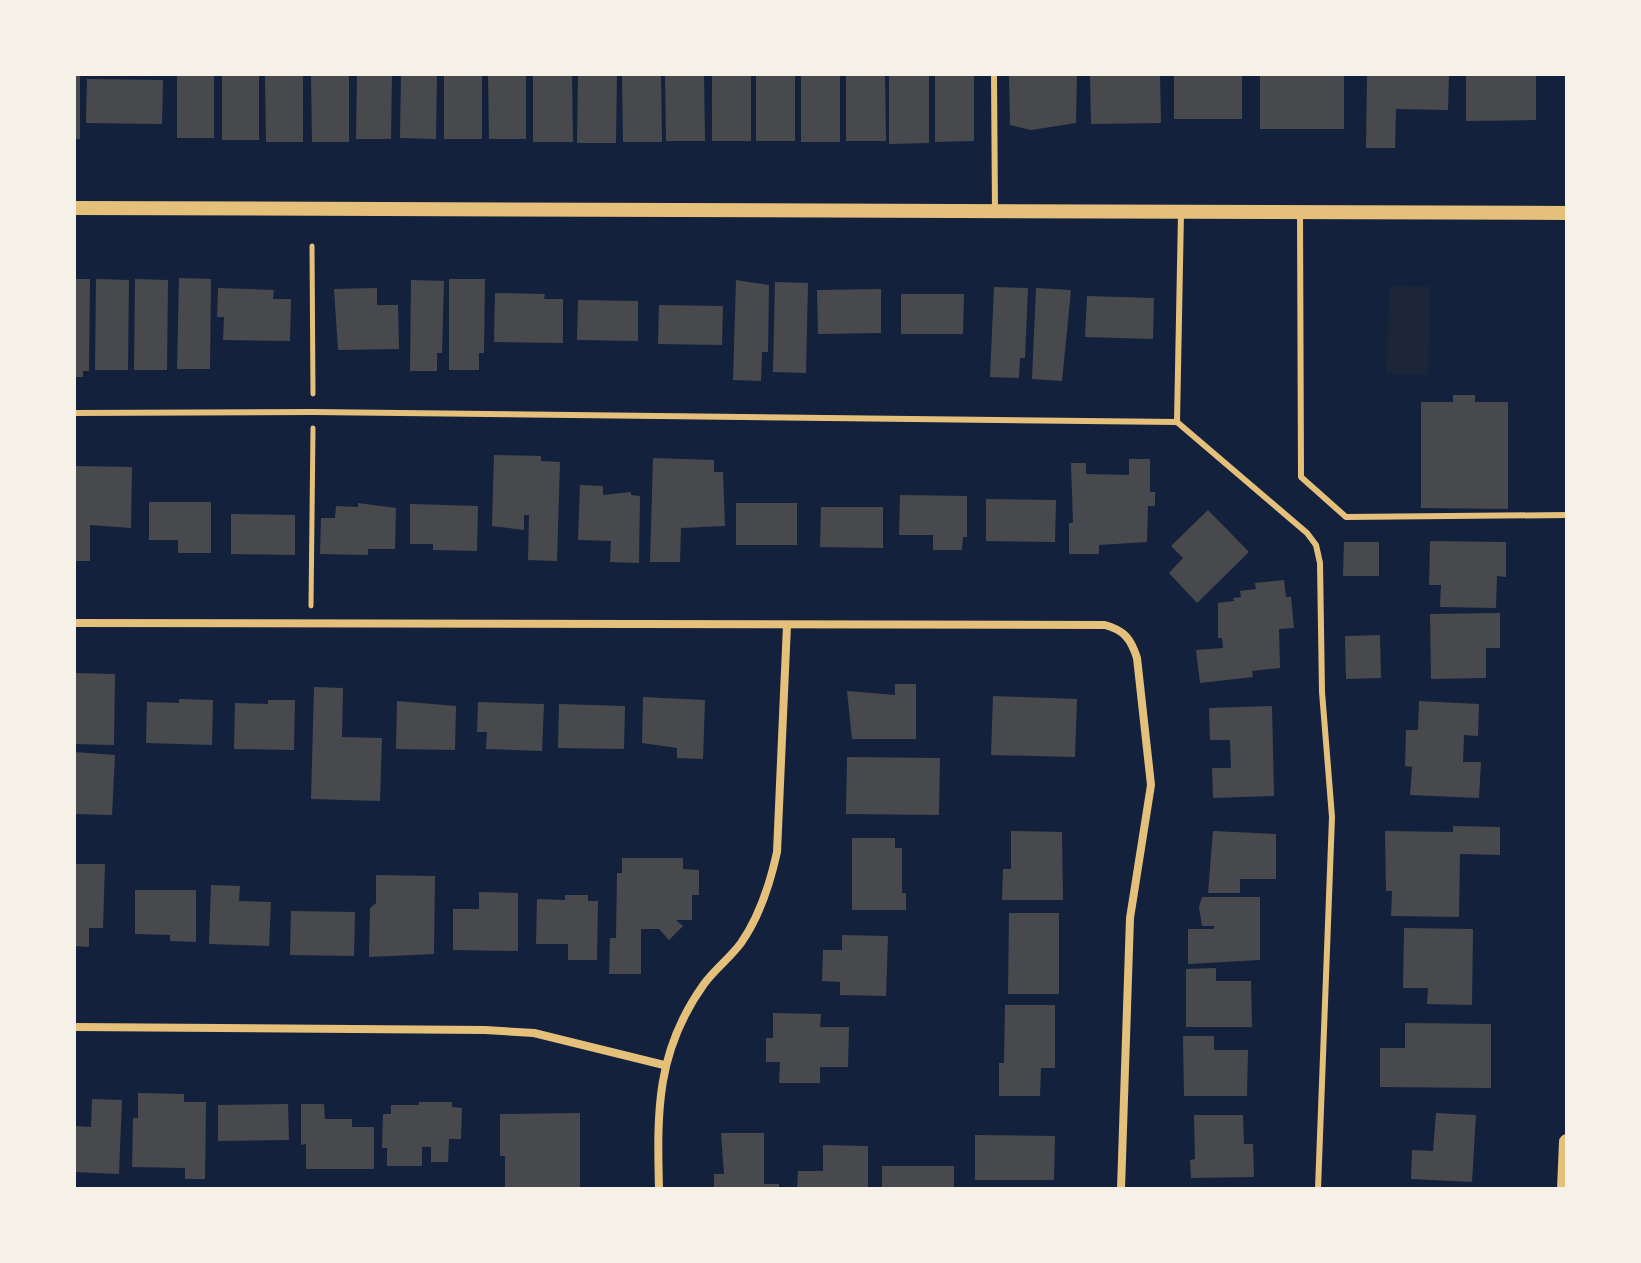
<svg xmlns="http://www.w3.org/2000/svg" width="1641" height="1263" viewBox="0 0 1641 1263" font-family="Raleway,sans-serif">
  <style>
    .green { fill: #1d2539 }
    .building { fill: #48494c }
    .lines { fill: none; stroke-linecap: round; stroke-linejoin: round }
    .path { stroke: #e5c07b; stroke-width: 5 }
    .service { stroke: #e5c07b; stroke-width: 6 }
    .minor { stroke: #e5c07b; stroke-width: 8 }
    .tertiary { stroke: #e5c07b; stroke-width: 14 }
    .secondary { stroke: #e5c07b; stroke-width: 16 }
  </style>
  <rect width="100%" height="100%" fill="#14213d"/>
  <path class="green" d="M1389 286 1430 287 1428 375 1387 374Z"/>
  <g class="building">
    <rect x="74" y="74" width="6" height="65"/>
    <rect x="177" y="74" width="37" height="64"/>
    <rect x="222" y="74" width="37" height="66"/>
    <path d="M265 74H303V142H266Z"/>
    <path d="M311 74H349V142H312Z"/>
    <path d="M357 74H392L391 139H356Z"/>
    <path d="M401 74H437L436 139 400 138Z"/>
    <rect x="444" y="74" width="38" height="65"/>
    <path d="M488 74H526V139H489Z"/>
    <path d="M533 74H572L573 142H533Z"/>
    <path d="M578 74H617L616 143H577Z"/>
    <path d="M622 74H661L662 142H623Z"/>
    <path d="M665 74H704L705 141H666Z"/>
    <rect x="712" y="74" width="39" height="67"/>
    <rect x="756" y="74" width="39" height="67"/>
    <rect x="801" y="74" width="39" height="68"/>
    <path d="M846 74H885L886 141H846Z"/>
    <path d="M889 74H929V143L889 144Z"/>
    <path d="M935 74H974V141L935 142Z"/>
    <path d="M1009 74H1077L1076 123 1031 130 1010 125Z"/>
    <path d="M1090 74H1160L1161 123 1091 124Z"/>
    <rect x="1174" y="74" width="68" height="45"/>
    <rect x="1260" y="74" width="84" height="55"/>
    <path d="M1367 74H1449L1448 110 1396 109 1395 148H1366Z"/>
    <path d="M1466 74H1536V120L1466 121Z"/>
    <path d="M87 79 163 80 162 124 86 123Z"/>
    <path d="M179 278 211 279 210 369H177Z"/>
    <path d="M74 279H90L89 371H83V377H74Z"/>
    <path d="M96 279 129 280 128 370H95Z"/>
    <path d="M135 279 168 280 167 370H134Z"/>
    <path d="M449 279H485L484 353H479V370H449Z"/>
    <path d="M411 280 444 281 442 353H437V371H410Z"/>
    <path d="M736 280 769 285 768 352H762L761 381 733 380Z"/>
    <path d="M775 282 808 283 806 373 773 372Z"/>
    <path d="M994 287 1028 288 1025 358H1020L1019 378 990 377Z"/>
    <path d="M218 288 274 290 273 299H291L290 341 223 340 224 317H217Z"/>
    <path d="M377 288V305H398L399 349 338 350 334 289Z"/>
    <path d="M1036 288 1071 290 1062 381 1032 379Z"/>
    <path d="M881 289V333L818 334 817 290Z"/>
    <path d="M495 293 545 294 544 299H563V343L494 342Z"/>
    <path d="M901 294H964L963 334H901Z"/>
    <path d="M1087 296 1154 298 1153 339 1085 337Z"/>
    <path d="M578 300 638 301V341L577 340Z"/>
    <path d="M659 305 723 306 722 345 658 344Z"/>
    <path d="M1453 395H1475V402H1508V509L1421 508V402H1453Z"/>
    <path d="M494 455 541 456V461L560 462 557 561 528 560 529 515H524V530L492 526Z"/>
    <path d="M653 458 714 460V472H723L725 526 681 528 680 562H650Z"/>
    <path d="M1129 459H1150V492H1155V506H1148L1147 542 1099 545V554H1069V523H1073L1071 463H1086V474L1129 475Z"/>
    <path d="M74 466 132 467 131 528 90 525V561H74Z"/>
    <path d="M580 485 603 486V495L631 492V495L640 496 639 563 610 562 611 541 578 540Z"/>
    <path d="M900 495 967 496V537H963L962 550H933V535H899Z"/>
    <path d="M986 499 1056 500 1055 542 986 541Z"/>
    <path d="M149 502H211V553H178V540H149Z"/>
    <path d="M358 503 396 508 395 549H368V555L320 554 321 518H335L336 506 358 507Z"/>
    <rect x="736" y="503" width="61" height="42"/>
    <path d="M410 504 478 506 477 551 433 550V544H410Z"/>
    <path d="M821 507H883V548L820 547Z"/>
    <path d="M1208 510 1249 552 1197 603 1169 573 1183 558 1171 546Z"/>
    <path d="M231 514 295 515V555L231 554Z"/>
    <path d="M1430 541 1506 542V577L1497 576 1496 608 1440 607 1441 585H1429Z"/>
    <path d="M1344 542H1379V576H1343Z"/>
    <path d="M1284 580 1286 597H1291L1294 628 1279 629 1280 668 1252 671 1253 677 1200 683 1196 650 1223 648 1222 638H1218V603L1234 601 1233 598 1241 597 1240 591 1256 589 1255 583Z"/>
    <path d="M1500 613V648H1486V678L1431 679 1430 614Z"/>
    <path d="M1380 635 1381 678 1346 679 1345 636Z"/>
    <path d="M74 673 115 674 114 745 74 744Z"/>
    <path d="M895 684H916V739H852L847 691 895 695Z"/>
    <path d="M314 687 343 688 342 737 382 738 380 801 311 799Z"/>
    <path d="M993 696 1077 699 1075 757 991 755Z"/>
    <path d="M643 697 705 700 703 759 677 758V748L642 743Z"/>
    <path d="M179 699 213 700 212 745 146 743 147 702 179 703Z"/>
    <path d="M268 700H295L294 750 234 749 235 703 268 704Z"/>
    <path d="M397 701 456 706 455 750 396 749Z"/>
    <path d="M1419 701 1479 704 1478 736 1464 735 1463 762H1481L1479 798 1410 795 1412 767 1405 766 1406 730H1418Z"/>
    <path d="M478 702 544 704 542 751 486 749 487 732H477Z"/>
    <path d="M559 704 625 706 624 749 558 748Z"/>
    <path d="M1272 706 1274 796 1213 798 1212 768H1231L1230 740H1210L1209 708Z"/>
    <path d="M74 752 115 755 112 815 74 814Z"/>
    <path d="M847 757 940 758 939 815 846 814Z"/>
    <path d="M1453 826 1500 827V855L1460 854 1459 917 1391 916 1392 891H1386L1385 831 1453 832Z"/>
    <path d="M1011 831 1062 832 1063 900H1002L1003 869H1011Z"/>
    <path d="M1213 831 1276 834V879H1240V893H1208Z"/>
    <path d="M852 838H895V848H902V893H906V910H852Z"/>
    <path d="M622 858H683V869L699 870V895H692V920H676L683 926 669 940 659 929H641V974H609L610 938H616L617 873H622Z"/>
    <path d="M74 864H105L103 928H89V947L74 946Z"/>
    <path d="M376 875 435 876 434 954 369 957 370 908 376 903Z"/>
    <path d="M211 885 240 886 239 901 271 902 269 946 209 944Z"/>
    <path d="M135 890H196V942L170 941V935L135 934Z"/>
    <path d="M479 892 518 893V951L453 950V909H479Z"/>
    <path d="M565 895H588V901H598L597 960H568V944H536L537 899 565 900Z"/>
    <path d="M1202 897H1260V960L1188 964V929H1214V926H1202L1199 907Z"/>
    <path d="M291 911 355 912 354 956 290 955Z"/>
    <path d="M1009 913H1059V994H1008Z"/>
    <path d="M1404 928 1473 929 1472 1005 1427 1004 1428 988H1403Z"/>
    <path d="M842 935 888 936 886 996 840 995V982L822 981 823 950H842Z"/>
    <path d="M1216 968V981H1251L1252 1027H1186V969Z"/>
    <path d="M1005 1005H1055V1068H1041L1040 1096H999V1063H1004Z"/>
    <path d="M773 1013 821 1014 820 1027H849L848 1067H820V1083H779L780 1062H766V1038H773Z"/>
    <path d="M1405 1023 1491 1024V1088L1380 1087V1048H1405Z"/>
    <path d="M1183 1036H1214V1050H1248L1247 1096H1184Z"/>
    <path d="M138 1093 184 1094V1102H206L205 1179H185V1168L132 1167 133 1118H138Z"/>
    <path d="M92 1099 122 1100 119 1174 74 1172V1126L91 1127Z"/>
    <path d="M419 1102H452V1107L462 1108 461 1139H449L448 1162H431V1147H422V1166H387V1148H382L383 1114H391V1105H419Z"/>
    <path d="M288 1104 289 1140 218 1141V1105Z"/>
    <path d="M301 1104H324L325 1119H352V1127H374V1169H306V1144L301 1145Z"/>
    <path d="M580 1113V1189H505V1156H500V1114Z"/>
    <path d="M1436 1113 1476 1115 1472 1182 1411 1179 1412 1150 1433 1151Z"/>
    <path d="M1194 1115H1243L1244 1144H1253L1254 1177 1191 1178 1190 1160 1195 1159Z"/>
    <path d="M721 1133H764V1184H779V1189H714V1174H724Z"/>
    <path d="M975 1135 1055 1136 1054 1180H975Z"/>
    <path d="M823 1145 868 1146V1189H797L798 1171H823Z"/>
    <rect x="882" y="1166" width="72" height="23"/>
  </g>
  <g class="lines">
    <g class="path">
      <path d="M312 246 313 394"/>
      <path d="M311 606 313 428"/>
    </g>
    <g class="service">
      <path d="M994 74 995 212"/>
      <path d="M1300 212 1301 477 1346 517 1567 515"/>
      <path d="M74 413 313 412 1177 422 1181 213"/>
      <path d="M1177 422 1307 533 1316 545 1320 563 1322 692 1332 817 1318 1189"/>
    </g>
    <g class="minor">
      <path d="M74 623 1105 625C1124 630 1131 639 1137 658L1151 785 1130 918 1121 1189"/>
      <path d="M74 1027 485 1030 534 1033 664 1065"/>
      <path d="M659 1189C657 1111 656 1051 704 984 715 969 730 958 741 943 760 916 770 884 777 852L787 625"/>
    </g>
    <path class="tertiary" d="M74 208 1567 213"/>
    <path class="secondary" d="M1565 1189 1567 1142"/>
  </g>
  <rect width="1641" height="1263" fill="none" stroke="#f6f1e7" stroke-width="152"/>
</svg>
